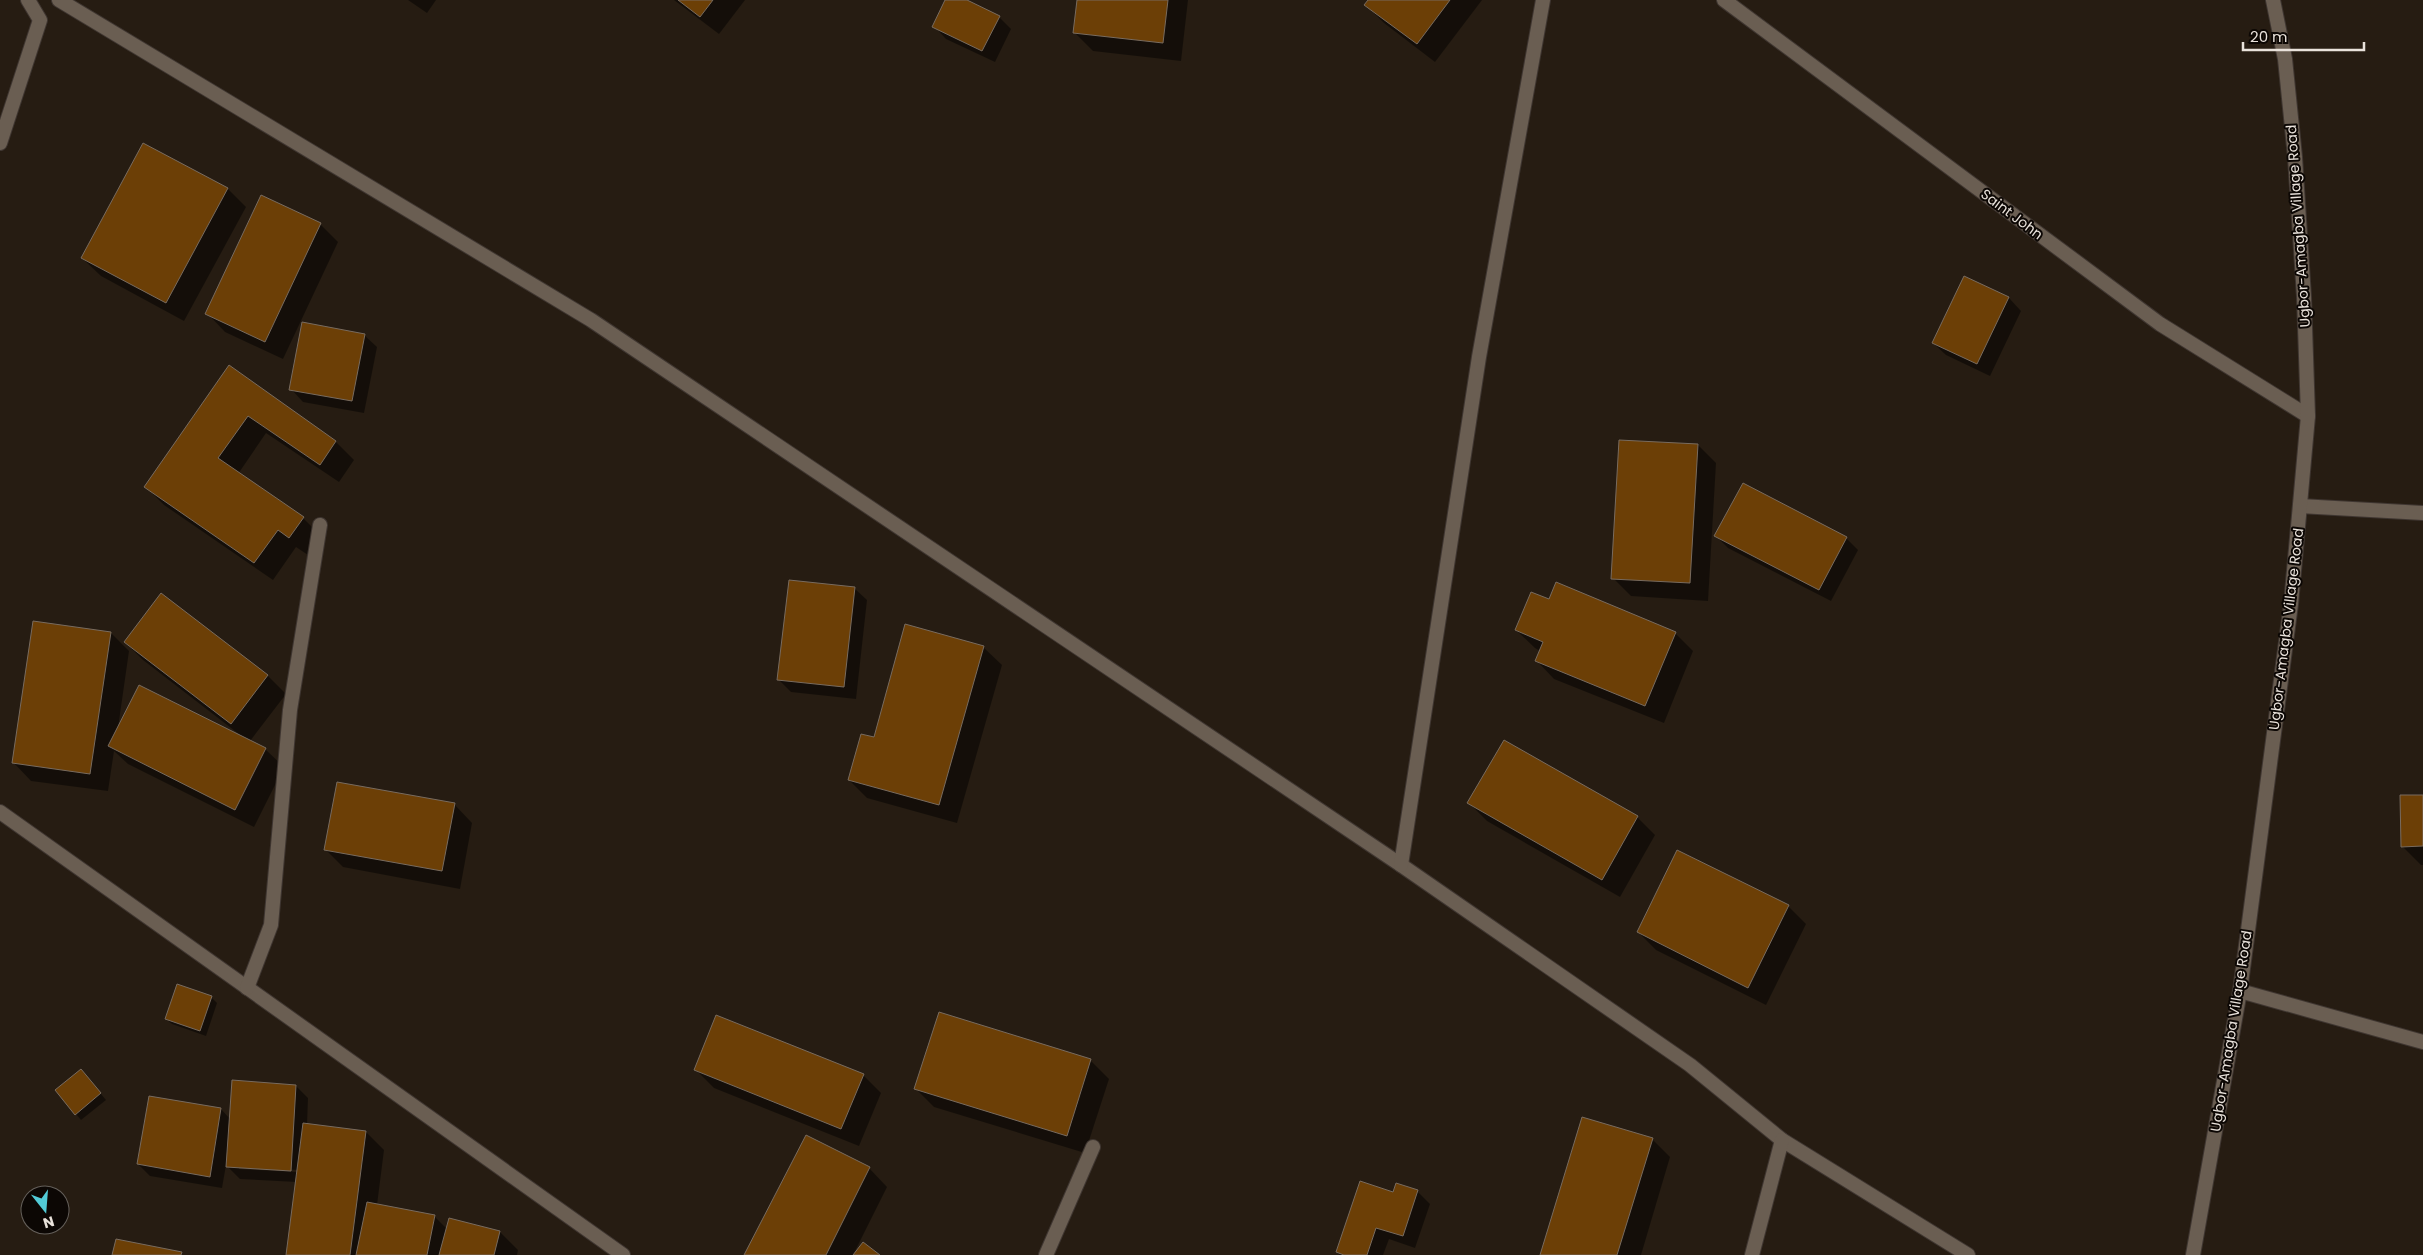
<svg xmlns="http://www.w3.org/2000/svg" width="2423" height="1255" viewBox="0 0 2423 1255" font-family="Poppins,sans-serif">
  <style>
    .shadow { fill: #0007; fill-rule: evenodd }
    .building { fill: #6c3f06; stroke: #786b5f }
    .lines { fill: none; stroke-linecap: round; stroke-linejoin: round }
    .minor-casing { stroke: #3f3631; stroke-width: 16 }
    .tertiary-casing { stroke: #3f3631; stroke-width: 16 }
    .minor { stroke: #6a5e52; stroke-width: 14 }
    .tertiary { stroke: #6a5e52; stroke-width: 14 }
    .labels { text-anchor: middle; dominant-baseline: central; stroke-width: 4; stroke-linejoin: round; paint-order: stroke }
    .street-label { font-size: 14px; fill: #e9e2db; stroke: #0c0704 }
  </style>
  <rect width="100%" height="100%" fill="#261c12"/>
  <g class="shadow">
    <path d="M408 0H436L427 13Z"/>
    <path d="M674 0H745L719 34Z"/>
    <path d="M947 0H964L999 17 1011 29 995 62 946 39 934 26Z"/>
    <path d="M1079 0H1188L1181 61 1093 51 1075 33Z"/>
    <path d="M1370 0H1482L1435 62 1384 23 1366 5Z"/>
    <path d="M144 145 228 189 246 207 184 321 101 276 82 258Z"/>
    <path d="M320 224 338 242 283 359 225 332 207 313Z"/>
    <path d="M1964 278 2009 298 2021 311 1990 376 1946 355 1933 343Z"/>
    <path d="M364 335 377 347 364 413 303 402 291 389Z"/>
    <path d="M229 367 336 442 354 460 339 482 266 433 238 474 303 518 321 536 308 555 296 547 273 580 164 505 146 487Z"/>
    <path d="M1698 445 1716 463 1708 601 1631 596 1613 578Z"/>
    <path d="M1716 536 1846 538 1858 550 1831 601 1728 548Z"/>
    <path d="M854 588 867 600 856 699 791 692 779 680Z"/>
    <path d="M161 595 268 676 286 694 250 741 265 749 284 767 254 827 128 764 114 751 108 791 31 781 13 762 111 633 129 651 118 728 244 738 143 660 125 642Z"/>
    <path d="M1516 630 1675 633 1693 651 1664 723 1554 679 1536 660 1540 651 1535 648Z"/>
    <path d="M983 647 1002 665 957 823 867 798 849 780 875 739Z"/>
    <path d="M2423 796V865H2421L2403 847Z"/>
    <path d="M1469 803 1637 817 1655 835 1620 897 1487 821Z"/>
    <path d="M454 804 472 823 460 889 343 867 325 849Z"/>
    <path d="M1788 906 1806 924 1766 1005 1656 950 1638 932Z"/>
    <path d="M211 997 217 1003 206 1036 172 1024 166 1019Z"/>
    <path d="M1090 1060 1109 1079 1085 1153 934 1107 916 1089Z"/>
    <path d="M81 1070 106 1100 81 1120 76 1114Z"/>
    <path d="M696 1070 863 1075 881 1093 859 1146 714 1088Z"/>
    <path d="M296 1086 308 1098 307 1125 366 1132 384 1150 377 1205 434 1216 447 1229 450 1220 500 1232 518 1250 517 1255H288L297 1182 240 1179 226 1165 222 1188 150 1176 138 1164 221 1109 230 1119ZM239 1166 297 1170V1172L239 1169Z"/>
    <path d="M1652 1139 1670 1157 1641 1255H1542Z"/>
    <path d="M869 1168 887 1187 853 1255H746Z"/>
    <path d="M1417 1191 1430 1204 1415 1248 1389 1239 1383 1255H1340L1337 1252 1394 1194Z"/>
  </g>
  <g class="building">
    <path d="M678 0H713L700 17Z"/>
    <path d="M945 0H967L1000 16 982 51 932 27Z"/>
    <path d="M1077 0H1168L1163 43 1073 33Z"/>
    <path d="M1368 0H1450L1417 44 1364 5Z"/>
    <path d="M143 143 228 188 166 303 81 258Z"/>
    <path d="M261 195 321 223 265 342 205 314Z"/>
    <path d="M1964 276 2009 297 1977 364 1932 343Z"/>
    <path d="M302 322 365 334 352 401 289 390Z"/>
    <path d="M229 365 336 441 320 465 248 416 218 458 304 517 289 538 278 530 254 563 144 487Z"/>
    <path d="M1619 440 1698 444 1690 583 1611 579Z"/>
    <path d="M1743 483 1847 537 1819 590 1714 536Z"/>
    <path d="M789 580 855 587 844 687 777 680Z"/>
    <path d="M1556 582 1676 632 1645 706 1535 661 1543 642 1515 630 1531 592 1549 599Z"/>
    <path d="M161 593 268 675 231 724 124 642Z"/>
    <path d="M33 621 111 632 90 774 12 763Z"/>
    <path d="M905 624 984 646 939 805 848 780 861 734 874 737Z"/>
    <path d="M139 685 266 748 235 810 108 746Z"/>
    <path d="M1504 740 1638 816 1602 880 1467 803Z"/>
    <path d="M337 782 455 803 442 871 324 850Z"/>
    <path d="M2400 795H2423V846L2401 847Z"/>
    <path d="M1677 850 1789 905 1748 988 1637 932Z"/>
    <path d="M177 984 212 996 200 1031 165 1019Z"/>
    <path d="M939 1012 1091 1059 1067 1136 914 1089Z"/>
    <path d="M716 1015 864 1074 841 1129 694 1070Z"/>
    <path d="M81 1069 101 1093 75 1115 55 1090Z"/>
    <path d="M232 1080 296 1085 291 1171 226 1167Z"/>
    <path d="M149 1096 221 1108 210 1177 137 1164Z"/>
    <path d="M1582 1117 1653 1138 1617 1255H1540Z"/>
    <path d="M303 1123 366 1131 350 1255H286Z"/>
    <path d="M806 1135 870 1167 826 1255H744Z"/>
    <path d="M1360 1181 1393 1192 1396 1183 1418 1190 1403 1236 1376 1228 1367 1255H1344L1336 1252Z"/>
    <path d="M367 1202 435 1215 427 1255H356Z"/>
    <path d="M449 1218 500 1231 494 1255H439Z"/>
    <path d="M116 1239 182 1252 181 1255H112Z"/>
    <path d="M863 1242 880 1255H853Z"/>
  </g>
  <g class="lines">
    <g class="minor-casing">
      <g id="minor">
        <path d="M59 0 591 320 1401 865 1690 1065 1782 1140 1968 1255"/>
        <path d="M1724 0 2160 324 2308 416"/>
        <path d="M0 143 40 20 28 0"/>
        <path d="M2300 506 2423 513"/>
        <path d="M0 812 623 1255"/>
        <path d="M1401 865 1479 357 1543 0"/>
        <path d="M247 988 271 925 290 710 320 525"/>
        <path d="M2240 991 2423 1042"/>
        <path d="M1046 1255 1093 1147"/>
        <path d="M1752 1255 1782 1140"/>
      </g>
    </g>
    <g class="tertiary-casing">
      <path id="tertiary" d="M2193 1255 2240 991 2291 604 2308 416 2304 297 2295 157 2285 59 2273 0"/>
    </g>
    <use href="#minor" class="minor"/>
    <use href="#tertiary" class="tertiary"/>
  </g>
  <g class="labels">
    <g class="street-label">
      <text transform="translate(2012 214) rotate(37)">Saint John</text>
      <text transform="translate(2298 226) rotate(-94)">Ugbor-Amagba Village Road</text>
      <text transform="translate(2286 629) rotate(-83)">Ugbor-Amagba Village Road</text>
      <text transform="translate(2231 1031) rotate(-81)">Ugbor-Amagba Village Road</text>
    </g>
  </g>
  <g transform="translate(45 1210) rotate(163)"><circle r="24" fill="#0c0704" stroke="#645f5a"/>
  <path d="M0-4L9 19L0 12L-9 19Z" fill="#52cbd7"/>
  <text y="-8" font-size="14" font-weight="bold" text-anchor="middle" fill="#e9e2db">N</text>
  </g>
  <path d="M2243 42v8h121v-8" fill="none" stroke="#e9e2db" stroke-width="2.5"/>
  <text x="2250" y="42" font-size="15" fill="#e9e2db" stroke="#0c0704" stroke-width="4" paint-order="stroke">20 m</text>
</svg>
